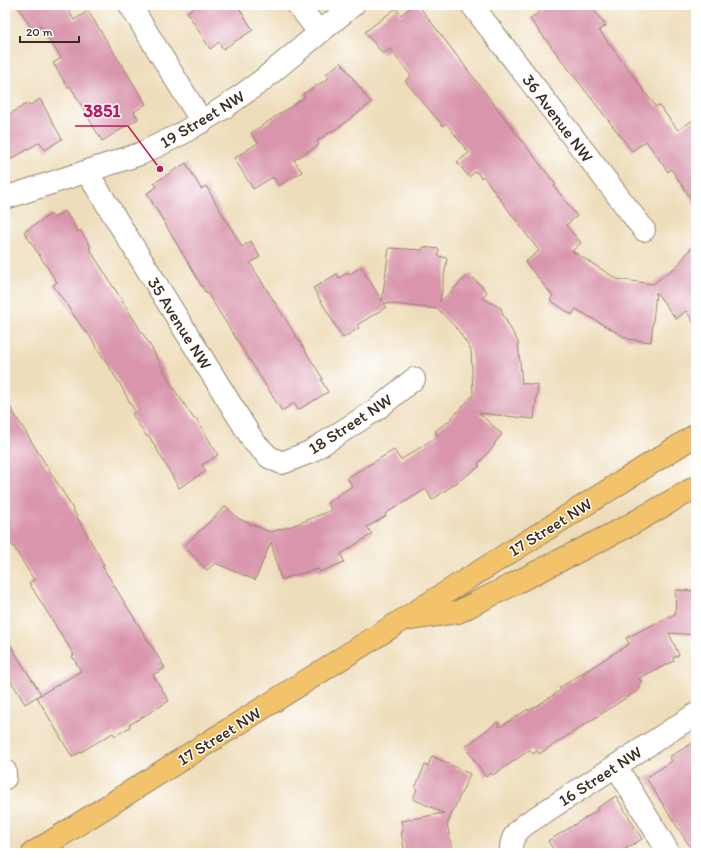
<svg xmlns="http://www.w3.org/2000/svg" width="701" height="858" viewBox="0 0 701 858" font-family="Itim,sans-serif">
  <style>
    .building { fill: #d995ac }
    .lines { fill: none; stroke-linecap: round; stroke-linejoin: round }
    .minor-casing { stroke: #94846c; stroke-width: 24 }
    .major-casing { stroke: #94846c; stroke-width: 24 }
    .minor { stroke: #fff; stroke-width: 22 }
    .major { stroke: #f2c36a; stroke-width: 22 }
    .labels { text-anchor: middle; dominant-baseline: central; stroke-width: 3; stroke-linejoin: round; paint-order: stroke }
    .street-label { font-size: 17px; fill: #3b2a1e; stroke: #fff }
    .leader { fill: none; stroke: #c2185b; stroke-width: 1.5 }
    .callout-dot { fill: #c2185b; stroke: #fff; stroke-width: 1.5 }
    .callout-label { font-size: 18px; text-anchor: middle; font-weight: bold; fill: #c2185b; stroke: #fff; stroke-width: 3; stroke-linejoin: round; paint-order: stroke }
  </style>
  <rect width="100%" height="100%" fill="#fff"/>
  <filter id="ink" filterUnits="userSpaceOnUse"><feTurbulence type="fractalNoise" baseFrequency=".025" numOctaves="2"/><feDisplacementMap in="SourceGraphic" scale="8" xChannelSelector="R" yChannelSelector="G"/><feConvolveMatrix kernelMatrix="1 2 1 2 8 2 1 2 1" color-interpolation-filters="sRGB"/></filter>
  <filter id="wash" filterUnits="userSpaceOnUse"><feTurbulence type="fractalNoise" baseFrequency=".012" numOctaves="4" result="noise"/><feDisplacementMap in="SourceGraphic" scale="16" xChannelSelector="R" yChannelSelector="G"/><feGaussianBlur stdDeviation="0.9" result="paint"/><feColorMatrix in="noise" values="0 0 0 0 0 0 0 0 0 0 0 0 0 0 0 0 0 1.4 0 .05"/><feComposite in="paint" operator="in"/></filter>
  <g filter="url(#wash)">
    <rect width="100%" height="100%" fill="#eeddba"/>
    <g id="blocks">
      <g class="building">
        <path d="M17 5H66L74 20 88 11 146 104 134 112 138 119 102 141 70 86 68 88 53 63 61 58 41 26 33 31Z"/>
        <path d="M199 5H237L253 30 223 49 219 42 210 49 187 12Z"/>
        <path d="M413 5H418L428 18 556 185 554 186 577 216 566 225 581 243 572 251 617 279 653 284 677 266 696 242V326L686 311 676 319 656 292 651 342 628 339 576 309 572 315 550 300 553 296 525 262 539 251 483 176 481 178 476 171 469 177 457 162 469 153 446 123 443 126 405 81 411 76 390 49 383 54 365 32 396 8 401 15Z"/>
        <path d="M548 5H590L606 26 599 30 656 107 659 105 678 130 696 118V206L671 169 668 172 646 141 632 151 530 19Z"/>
        <path d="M341 62 371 103 342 125 317 141 319 145 294 160 302 172 279 186 273 177 253 189 234 158 258 143 251 133 305 97 303 94 329 78 326 74Z"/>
        <path d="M40 99 62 139 45 150 40 142 5 163V117L28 103 29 106Z"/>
        <path d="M186 163 201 189 206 186 242 247 251 241 260 257 250 263 323 379 321 380 328 392 298 410 294 403 282 411 206 291 205 292 194 273 147 193 157 187 154 183Z"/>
        <path d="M65 211 78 232 80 230 91 247 89 248 153 350 171 384 194 419 196 418 218 455 202 465 206 471 179 488 149 436 147 437 132 414 135 412 120 384 87 332 86 333 53 285 57 282 24 232 51 214 54 218Z"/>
        <path d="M423 247 439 249 438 256 447 258 440 302 469 274 487 292 482 298 501 308 503 315 518 342 522 383 538 385 534 419 479 413 502 434 494 444 495 445 478 464 480 466 432 500 426 489 385 514 386 516 367 527 372 534 341 554 344 562 320 572 318 569 281 579 271 542 255 580 215 563 207 570 184 546 226 506 239 519 270 532 292 526 332 510 327 503 352 486 347 478 394 450 400 459H402L438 436 435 431 449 421 473 395 471 350 458 330 438 309 384 303 386 307 357 325 359 328 343 338 313 288 337 274 339 278 348 272 349 275 361 267 382 301 389 248 423 250Z"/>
        <path d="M5 399 66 497 104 565 102 566 165 668 153 675 169 701 129 725 130 727 115 736 113 733 72 757 37 697 81 671 72 656 74 655 29 583 34 580 5 533Z"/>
        <path d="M676 590 696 591V635L669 633 679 655 673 658 674 661 639 678 642 683 638 686 640 689 539 754 537 751 533 754 530 750 493 775 491 773 486 777 465 747 497 722 500 727 528 709 529 711 561 690 559 688 629 644 626 638 675 614Z"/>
        <path d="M5 637 41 694 25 704 5 671Z"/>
        <path d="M696 741V853H694L646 778 672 761 669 757Z"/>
        <path d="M432 756 470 774 447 824 453 853H405L401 832H403L401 821 444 813 413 799 417 789 415 788 425 765 428 766Z"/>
        <path d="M616 796 642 839 619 853H556L548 841 598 810 597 808Z"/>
      </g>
    </g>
  </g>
  <g filter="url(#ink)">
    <use href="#blocks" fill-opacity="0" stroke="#94846c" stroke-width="1"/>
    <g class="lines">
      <g class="minor-casing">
        <g id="minor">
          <path d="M130 5 202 122"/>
          <path d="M298 5 319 32"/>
          <path d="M472 5 644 230"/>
          <path d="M87 172 254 442 269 457 282 463 310 452 377 409 414 379"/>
          <path d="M5 198 140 154 181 134 225 107 260 82 353 5"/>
          <path d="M616 766 669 853"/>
          <path d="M5 771V778"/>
          <path d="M511 853C510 839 515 833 526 824L696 714"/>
        </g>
      </g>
      <g class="major-casing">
        <g id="major">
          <path d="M412 619 458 612 628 526 696 487"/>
          <path d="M33 853 696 435"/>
        </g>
      </g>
      <use href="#minor" class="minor"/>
      <use href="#major" class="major"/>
    </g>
  </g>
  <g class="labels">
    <g class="street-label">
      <text transform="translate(558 118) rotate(53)">36 Avenue NW</text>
      <text transform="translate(202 119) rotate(-31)">19 Street NW</text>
      <text transform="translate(180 323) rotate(58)">35 Avenue NW</text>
      <text transform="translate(350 424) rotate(-33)">18 Street NW</text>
      <text transform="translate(550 527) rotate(-32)">17 Street NW</text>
      <text transform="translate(219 736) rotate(-32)">17 Street NW</text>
      <text transform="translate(600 776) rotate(-33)">16 Street NW</text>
    </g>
  </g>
  <path class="leader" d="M160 169L128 126H75"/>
  <circle class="callout-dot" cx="160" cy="169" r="4"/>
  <g class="callout-label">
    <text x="102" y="117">3851</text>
  </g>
  <rect width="701" height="858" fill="none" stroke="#fff" stroke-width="20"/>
  <path d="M20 36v6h59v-6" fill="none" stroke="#3b2a1e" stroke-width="2"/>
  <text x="26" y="36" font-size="12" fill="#3b2a1e" stroke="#ffffff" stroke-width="3" paint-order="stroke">20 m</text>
</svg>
